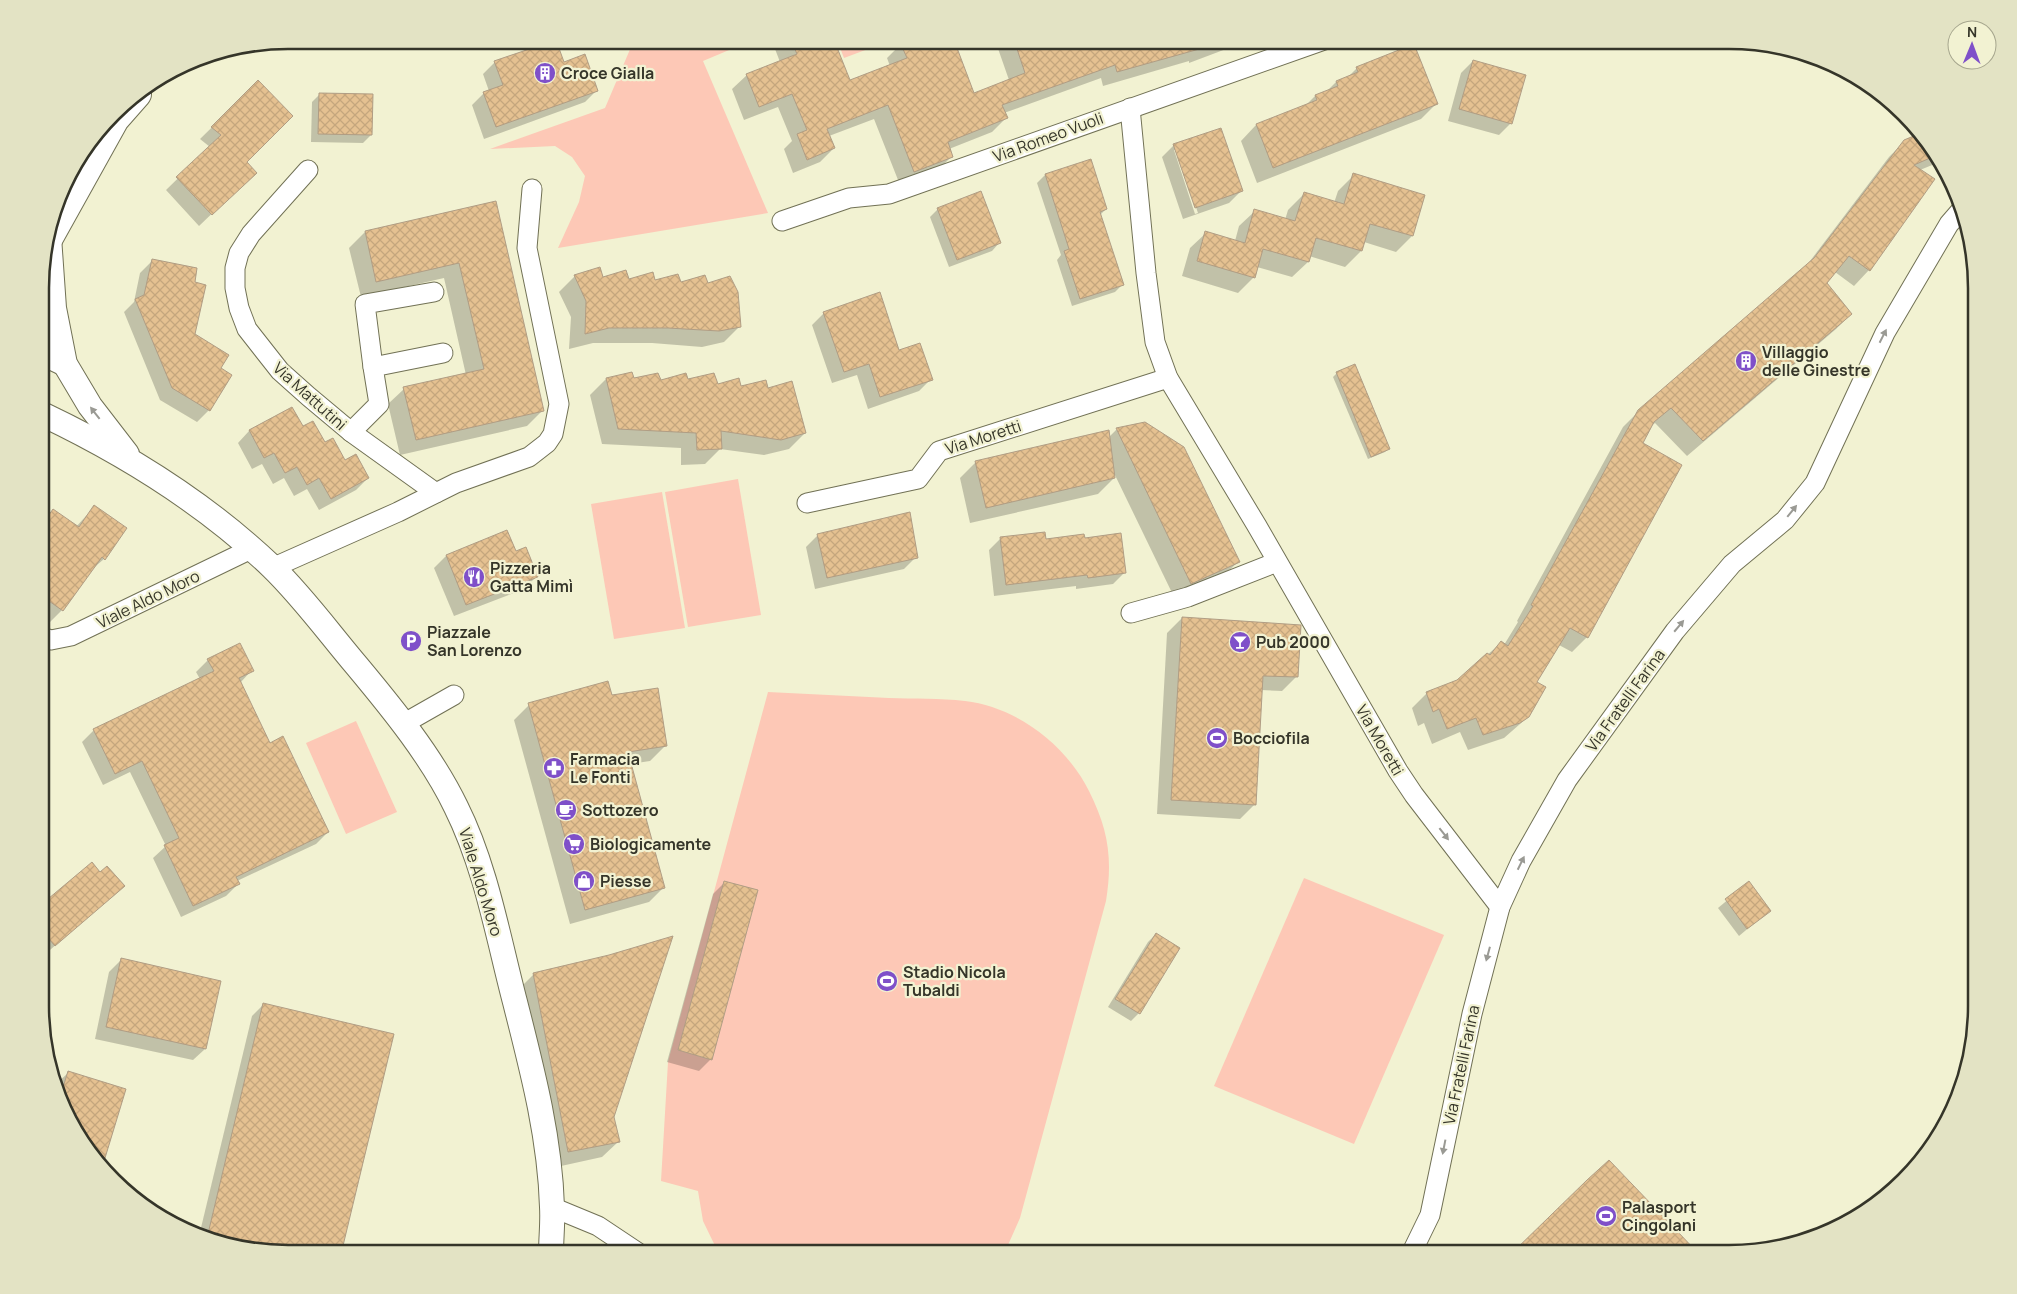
<svg xmlns="http://www.w3.org/2000/svg" width="2017" height="1294" viewBox="0 0 2017 1294" font-family="Manrope,sans-serif">
  <style>
    .park { fill: #fdc8b6 }
    .shadow { fill: #0003; fill-rule: evenodd }
    .building { fill: url(#building-cross-hatch); stroke: #b09d84 }
    .lines { fill: none; stroke-linecap: round; stroke-linejoin: round }
    .minor-casing { stroke: #717155; stroke-width: 21 }
    .tertiary-casing { stroke: #717155; stroke-width: 26 }
    .secondary-casing { stroke: #717155; stroke-width: 30 }
    .minor { stroke: #fff; stroke-width: 19 }
    .tertiary { stroke: #fff; stroke-width: 24 }
    .secondary { stroke: #fff; stroke-width: 28 }
    .oneway { fill: #9a9a94 }
    .labels { text-anchor: middle; dominant-baseline: central; stroke-width: 4.5; stroke-linejoin: round; paint-order: stroke }
    .poi-label { font-size: 16px; font-weight: bold; fill: #353529; stroke: #f2f2d2; text-anchor: start }
    .street-label { font-size: 16px; fill: #353529; stroke: #f2f2d2 }
    .rim { fill: none; stroke: #353529; stroke-width: 2.5 }
  </style>
  <defs>
    <pattern id="building-cross-hatch" width="8" height="8" patternUnits="userSpaceOnUse" patternTransform="scale(1.25)"><rect width="8" height="8" fill="#e5c191"/><path d="M0 0l8 8M0 8l8-8" fill="none" stroke="#c5a67d"/></pattern>
  </defs>
  <rect width="100%" height="100%" fill="#f2f2d2"/>
  <g class="park">
    <path d="M634 40H753L703 61 768 213 558 248 579 202 585 176 572 157 555 146 490 149 605 108Z"/>
    <path d="M837 40H892L844 58Z"/>
    <path d="M738 479 761 615 688 627 665 492Z"/>
    <path d="M662 492 685 628 614 639 591 504Z"/>
    <path d="M768 692C808 694 849 696 889 698 914 699 940 698 965 701 1017 707 1066 745 1089 791 1108 829 1113 858 1106 901L1020 1218 1004 1254H719L703 1221 698 1191 661 1181 668 1062Z"/>
    <path d="M356 721 397 812 346 834 306 743Z"/>
    <path d="M42 747C54 768 51 815 42 838Z"/>
    <path d="M1304 878 1444 935 1354 1144 1214 1086Z"/>
  </g>
  <g class="shadow">
    <path d="M784 40H833L850 82 890 66 887 58 901 44 974 94 1009 80 995 40H1250L1189 63V61L1103 86 1101 78 1004 113 1006 118 992 132 949 149 952 156 938 170 900 185 874 119 829 136 834 148 820 162 793 173 784 149 792 141 778 107 744 120 732 89 747 75 780 62 775 49Z"/>
    <path d="M1414 46 1437 103 1421 119 1257 183 1241 141 1256 125 1305 106 1315 96 1326 92 1336 82 1348 77 1356 69Z"/>
    <path d="M1473 61 1511 123 1499 135 1448 121 1461 73Z"/>
    <path d="M495 62 563 63 597 90 585 102 484 139 472 105 484 93 489 91 483 74Z"/>
    <path d="M258 82 243 184 199 226 166 190 210 147 200 139Z"/>
    <path d="M320 94 371 135 363 143 311 142 312 102Z"/>
    <path d="M1922 134 1942 161 1920 170 1933 179 1869 270 1854 286 1835 272 1825 283 1851 314 1836 329 1687 456 1655 423 1650 427 1642 444 1587 637 1572 652 1559 645 1535 683 1528 717 1504 738 1468 750 1460 732 1432 744 1424 723 1418 726 1412 708 1427 693 1457 681 1501 643 1504 645 1518 622 1517 621 1623 427 1639 411 1804 269 1889 157 1905 141Z"/>
    <path d="M1174 145 1241 191 1229 203 1183 219 1162 157ZM1174 150H1176L1198 213 1195 214Z"/>
    <path d="M1090 161 1106 209 1100 215 1123 284 1115 292 1072 306 1057 260 1061 255 1037 183 1045 175Z"/>
    <path d="M1354 175 1424 195 1412 236 1396 252 1364 242 1361 251 1345 267 1309 256 1308 262 1292 277 1257 267 1254 277 1238 293 1182 276 1190 248 1206 233 1235 241 1239 226 1255 211 1285 220 1288 210 1304 194 1334 203 1338 191Z"/>
    <path d="M495 202 543 410 527 426 400 455 388 404 404 389 466 375 444 278 361 297 349 248 365 232Z"/>
    <path d="M938 209 999 243 992 251 949 267 930 217Z"/>
    <path d="M152 261 193 283 194 335 219 368 209 410 197 422 160 400 124 312 134 302 140 273Z"/>
    <path d="M575 276 707 284 740 326 724 342 702 347 652 343H593L569 349 571 317 559 292Z"/>
    <path d="M824 313 898 351 931 379 919 391 868 409 857 375 832 383 812 325Z"/>
    <path d="M1337 373 1389 448 1385 452 1368 459 1333 377Z"/>
    <path d="M606 379 687 381 717 386 767 389 805 433 789 449 764 455 720 449 705 464 681 465V448L602 444 590 395Z"/>
    <path d="M291 408 302 428 368 478 356 490 319 510 307 489 294 496 284 478 273 484 262 464 252 469 238 443 249 431Z"/>
    <path d="M1145 423 1238 562 1222 577 1175 599 1113 471 1114 478 1098 494 970 523 960 478 976 462 1109 437 1116 430Z"/>
    <path d="M95 506 104 559 91 570 62 610 50 622 42 616V522L53 511 76 527Z"/>
    <path d="M818 535 916 557 904 569 815 589 806 547Z"/>
    <path d="M1001 538 1045 540 1084 539 1125 572 1113 584 1076 589V586L994 596 989 550Z"/>
    <path d="M515 553 536 577 524 589 454 616 434 568 446 556Z"/>
    <path d="M1182 618 1296 677 1282 691 1261 690 1255 804 1240 819 1157 814 1167 633Z"/>
    <path d="M208 660 252 670 240 683 269 744 328 832 316 844 237 881 238 884 226 896 181 917 153 858 166 846 130 772 103 785 82 742 94 730 200 679 196 672Z"/>
    <path d="M611 697 665 746 650 761 630 764 664 887 649 902 570 924 514 720 529 705Z"/>
    <path d="M100 874 123 886 42 957V896L45 893 50 899Z"/>
    <path d="M725 882 711 1059 699 1071 667 1062 713 894Z"/>
    <path d="M1748 883 1770 910 1739 936 1718 908Z"/>
    <path d="M1156 934 1179 948 1139 1013 1131 1021 1108 1007 1148 942Z"/>
    <path d="M610 956 612 1117 618 1142 602 1157 552 1168 518 990 534 974Z"/>
    <path d="M121 960 205 1049 193 1060 95 1039 109 972Z"/>
    <path d="M264 1004 340 1254H288L209 1241 199 1236 252 1016Z"/>
    <path d="M68 1073 104 1158 98 1163 73 1130 57 1083Z"/>
  </g>
  <g class="building">
    <path d="M556 40 564 62 585 54 598 91 496 127 483 92 503 85 494 61Z"/>
    <path d="M791 40H834L850 80 907 58 899 40H954L974 93 1025 73 1014 40H1209L1210 46 1117 72 1115 65 1002 105 1008 118 948 142 953 157 914 172 888 105 827 129 835 148 807 160 797 134 807 130 792 94 759 107 746 74 797 54Z"/>
    <path d="M1414 44 1438 104 1273 168 1256 124 1317 100 1315 95 1338 86 1336 81 1358 72 1356 67Z"/>
    <path d="M1473 60 1526 75 1512 124 1459 109Z"/>
    <path d="M258 80 293 116 247 162 257 173 212 215 176 177 221 135 211 127Z"/>
    <path d="M319 93 373 94 372 135 318 134Z"/>
    <path d="M1221 128 1243 191 1195 208 1173 144Z"/>
    <path d="M1921 133 1937 155 1914 165 1935 179 1870 271 1849 256 1827 283 1852 314 1703 441 1671 408 1654 422 1643 443 1682 465 1588 638 1570 628 1537 682 1546 687 1529 717 1520 723 1483 735 1476 718 1447 729 1439 709 1433 712 1426 692 1457 680 1487 653 1490 655 1501 641 1508 646 1533 606 1531 605 1638 410 1814 258 1904 140Z"/>
    <path d="M1091 159 1107 209 1100 212 1124 285 1080 299 1064 251 1069 249 1045 174Z"/>
    <path d="M1353 173 1425 195 1413 236 1370 224 1362 251 1316 238 1309 262 1263 249 1255 278 1197 261 1205 231 1245 243 1254 209 1295 221 1304 192 1344 204Z"/>
    <path d="M981 191 1001 243 957 260 937 208Z"/>
    <path d="M496 201 544 411 416 440 403 387 484 369 459 263 376 282 365 231Z"/>
    <path d="M152 259 197 268 195 282 206 285 195 334 229 355 221 368 232 375 210 411 172 388 135 299 144 295Z"/>
    <path d="M600 267 603 277 626 270 629 279 653 272 655 280 678 274 681 282 705 275 708 283 730 276 738 292 741 327 719 331 668 328H609L585 334 586 301 574 275Z"/>
    <path d="M880 292 899 350 920 343 933 380 880 397 869 364 844 372 823 312Z"/>
    <path d="M1355 364 1390 449 1371 457 1336 372Z"/>
    <path d="M632 372 634 378 658 373 661 380 686 373 688 379 714 373 718 384 739 378 741 386 766 380 768 388 792 381 806 433 781 440 721 431 722 449 697 450 696 433 618 429 606 378Z"/>
    <path d="M292 407 303 426 313 421 325 442 333 438 345 460 356 454 369 478 331 499 319 478 307 485 297 467 285 473 274 453 264 458 249 430Z"/>
    <path d="M1145 422 1184 447 1240 562 1191 584 1116 428Z"/>
    <path d="M1109 430 1115 478 986 508 975 461Z"/>
    <path d="M94 505 127 528 105 560 102 557 63 611 42 596V525L53 509 79 527Z"/>
    <path d="M910 512 918 558 827 578 817 534Z"/>
    <path d="M507 530 516 551 526 547 538 577 466 605 446 555Z"/>
    <path d="M1045 532 1046 539 1084 534 1085 538 1121 533 1126 573 1088 578 1087 575 1006 585 1000 537Z"/>
    <path d="M1182 617 1301 625 1298 677 1263 676 1256 805 1171 800Z"/>
    <path d="M240 643 254 671 239 678 270 743 283 736 329 832 236 877 240 884 193 906 164 845 179 838 142 761 115 774 93 729 214 671 207 659Z"/>
    <path d="M608 681 612 695 658 688 667 746 628 752 665 888 585 910 528 703Z"/>
    <path d="M92 862 100 872 107 866 125 886 55 946 42 931V904Z"/>
    <path d="M724 881 758 890 712 1060 678 1050Z"/>
    <path d="M1749 881 1771 911 1747 929 1725 899Z"/>
    <path d="M1156 933 1180 948 1140 1014 1115 999Z"/>
    <path d="M673 936 614 1117 620 1142 568 1152 533 973 609 955Z"/>
    <path d="M121 958 221 981 206 1049 106 1027Z"/>
    <path d="M263 1003 394 1034 341 1254H292L251 1244 250 1248 207 1238Z"/>
    <path d="M68 1071 126 1089 105 1158 92 1154 73 1130 61 1094Z"/>
    <path d="M1609 1160 1699 1254H1511L1587 1180Z"/>
  </g>
  <g class="lines">
    <g class="minor-casing">
      <g id="minor">
        <path d="M1130 108 1146 273 1155 342 1168 378 1257 526 1398 771 1414 795 1500 907"/>
        <path d="M308 170 251 234 239 253 235 268V288L239 308 247 329 280 371 308 396 351 432 436 493"/>
        <path d="M782 221 849 198 889 194 1324 40"/>
        <path d="M373 367 365 304 434 292"/>
        <path d="M351 432 379 404 373 367 443 353"/>
        <path d="M807 503 918 479 939 451 1168 378"/>
        <path d="M272 568 398 512 456 483 529 457 547 443 553 434 559 404 527 248 532 189"/>
        <path d="M1131 613 1188 597 1277 562"/>
        <path d="M42 637 51 640 71 636 251 549"/>
        <path d="M403 724 454 695"/>
        <path d="M552 1207 598 1226 640 1254"/>
        <path d="M1411 1254 1430 1215 1472 1014 1500 907 1521 861 1567 780 1675 631 1732 564 1785 520 1815 483 1885 333 1949 224 1962 209"/>
      </g>
    </g>
    <g class="tertiary-casing">
      <g id="tertiary">
        <path d="M49 237 54 308 65 364 90 406 127 454"/>
        <path d="M42 353 65 364"/>
        <path d="M42 414C124 453 206 504 272 567 303 597 329 633 357 666 392 708 432 757 456 807 486 867 498 937 515 1002 532 1069 550 1137 552 1207 553 1222 551 1238 551 1254"/>
      </g>
    </g>
    <g class="secondary-casing">
      <path id="secondary" d="M46 243 115 119 137 94"/>
    </g>
    <use href="#minor" class="minor"/>
    <use href="#tertiary" class="tertiary"/>
    <use href="#secondary" class="secondary"/>
  </g>
  <defs><path id="oneway-solid" d="M-6-.8H1V-3.2L6.5 0L1 3.2V.8H-6Z" transform="scale(1.25)"/></defs>
  <g class="oneway">
    <use href="#oneway-solid" transform="translate(1883 336) rotate(-63)"/>
    <use href="#oneway-solid" transform="translate(95 413) rotate(-128)"/>
    <use href="#oneway-solid" transform="translate(1792 511) rotate(-51)"/>
    <use href="#oneway-solid" transform="translate(1679 626) rotate(-50)"/>
    <use href="#oneway-solid" transform="translate(1444 834) rotate(52)"/>
    <use href="#oneway-solid" transform="translate(1521 863) rotate(-64)"/>
    <use href="#oneway-solid" transform="translate(1488 954) rotate(105)"/>
    <use href="#oneway-solid" transform="translate(1444 1147) rotate(101)"/>
  </g>
  <defs>
    <g id="building-disc" transform="scale(1.125)"><circle r="9.5" fill="#7f50c9" stroke="#f2f2d2"/><path d="M-4-6H4V6H1V3H-1V6H-4ZM-2.5-4.3h1.7v1.8h-1.7ZM.8-4.3h1.7v1.8H.8ZM-2.5-1h1.7V.8h-1.7ZM.8-1h1.7V.8H.8Z" fill="#fff"/></g>
    <g id="restaurant-disc" transform="scale(1.125)"><circle r="9.5" fill="#7f50c9" stroke="#f2f2d2"/><path d="M-5-6h1v4h1v-4h1v4h1v-4h1v5L-1.5 .5V6h-2V.5L-5-1ZM5-6V6H3V1.5H1.5Q1.5-4 5-6Z" fill="#fff"/></g>
    <g id="parking-disc" transform="scale(1.125)"><circle r="9.5" fill="#7f50c9" stroke="#f2f2d2"/><path d="M-3.5-5.5H1a3.5 3.5 0 0 1 0 7H-1V5.5H-3.5ZM-1-3.4V-.6H.8a1.4 1.4 0 0 0 0-2.8Z" fill="#fff"/></g>
    <g id="bar-disc" transform="scale(1.125)"><circle r="9.5" fill="#7f50c9" stroke="#f2f2d2"/><path d="M-6-5H6L.8 .8V4.5H3.5V6h-7V4.5H-.8V.8Z" fill="#fff"/></g>
    <g id="stadium-disc" transform="scale(1.125)"><circle r="9.5" fill="#7f50c9" stroke="#f2f2d2"/><path d="M0-5a6.5 5 0 1 0 0 10a6.5 5 0 1 0 0-10ZM-3.5-1.8h7v3.6h-7Z" fill="#fff"/></g>
    <g id="pharmacy-disc" transform="scale(1.125)"><circle r="9.5" fill="#7f50c9" stroke="#f2f2d2"/><path d="M-2-6h4v4h4v4h-4v4h-4v-4h-4v-4h4Z" fill="#fff"/></g>
    <g id="cafe-disc" transform="scale(1.125)"><circle r="9.5" fill="#7f50c9" stroke="#f2f2d2"/><path d="M-5.5-4.5H6V0H3Q3 3.5 0 3.5H-2.5Q-5.5 3.5-5.5 0ZM3-3.2v2h1.7v-2ZM-6 4.5H4V6H-6Z" fill="#fff"/></g>
    <g id="supermarket-disc" transform="scale(1.125)"><circle r="9.5" fill="#7f50c9" stroke="#f2f2d2"/><path d="M-6-5.5h2.5l.6 2H6L4.5 2H-2.5L-4.4-4H-6ZM-1.5 3.2a1.3 1.3 0 1 0 .1 0ZM3 3.2a1.3 1.3 0 1 0 .1 0Z" fill="#fff"/></g>
    <g id="shop-disc" transform="scale(1.125)"><circle r="9.5" fill="#7f50c9" stroke="#f2f2d2"/><path d="M-5-2.5h2.3a2.7 3.5 0 0 1 5.4 0H5L5.5 6h-11ZM-1.5-2.5h3a1.5 2.3 0 0 0-3 0Z" fill="#fff"/></g>
  </defs>
  <g fill-rule="evenodd">
    <use href="#building-disc" x="545" y="73"/>
    <use href="#building-disc" x="1746" y="361"/>
    <use href="#restaurant-disc" x="474" y="577"/>
    <use href="#parking-disc" x="411" y="641"/>
    <use href="#bar-disc" x="1240" y="642"/>
    <use href="#stadium-disc" x="1217" y="738"/>
    <use href="#pharmacy-disc" x="554" y="768"/>
    <use href="#cafe-disc" x="566" y="810"/>
    <use href="#supermarket-disc" x="574" y="844"/>
    <use href="#shop-disc" x="584" y="881"/>
    <use href="#stadium-disc" x="887" y="981"/>
    <use href="#stadium-disc" x="1606" y="1216"/>
  </g>
  <g class="labels">
    <g class="poi-label">
      <text x="561" y="73">Croce Gialla</text>
      <text x="1762" y="352">Villaggio<tspan x="1762" dy="18">delle Ginestre</tspan></text>
      <text x="490" y="568">Pizzeria<tspan x="490" dy="18">Gatta Mimì</tspan></text>
      <text x="427" y="632">Piazzale<tspan x="427" dy="18">San Lorenzo</tspan></text>
      <text x="1256" y="642">Pub 2000</text>
      <text x="1233" y="738">Bocciofila</text>
      <text x="570" y="759">Farmacia<tspan x="570" dy="18">Le Fonti</tspan></text>
      <text x="582" y="810">Sottozero</text>
      <text x="590" y="844">Biologicamente</text>
      <text x="600" y="881">Piesse</text>
      <text x="903" y="972">Stadio Nicola<tspan x="903" dy="18">Tubaldi</tspan></text>
      <text x="1622" y="1207">Palasport<tspan x="1622" dy="18">Cingolani</tspan></text>
    </g>
    <g class="street-label">
      <text transform="translate(1048 137) rotate(-20)">Via Romeo Vuoli</text>
      <text transform="translate(310 396) rotate(42)">Via Mattutini</text>
      <text transform="translate(983 437) rotate(-18)">Via Moretti</text>
      <text transform="translate(148 599) rotate(-26)">Viale Aldo Moro</text>
      <text transform="translate(1625 700) rotate(-54)">Via Fratelli Farina</text>
      <text transform="translate(1380 740) rotate(60)">Via Moretti</text>
      <text transform="translate(481 882) rotate(73)">Viale Aldo Moro</text>
      <text transform="translate(1461 1065) rotate(-78)">Via Fratelli Farina</text>
    </g>
  </g>
  <path d="M0 0H2017V1294H0ZM288 49H1729A239 239 0 0 1 1968 288V1006A239 239 0 0 1 1729 1245H288A239 239 0 0 1 49 1006V288A239 239 0 0 1 288 49Z" fill="#e3e3c4" fill-rule="evenodd"/>
  <path class="rim" d="M288 49H1729A239 239 0 0 1 1968 288V1006A239 239 0 0 1 1729 1245H288A239 239 0 0 1 49 1006V288A239 239 0 0 1 288 49Z"/>
  <g transform="translate(1972 45) rotate(1)"><circle r="24" fill="#f2f2d2" stroke="#a6a68e"/>
  <path d="M0-4L9 19L0 12L-9 19Z" fill="#7f50c9"/>
  <text y="-8" font-size="14" font-weight="bold" text-anchor="middle" fill="#353529">N</text>
  </g>
</svg>
